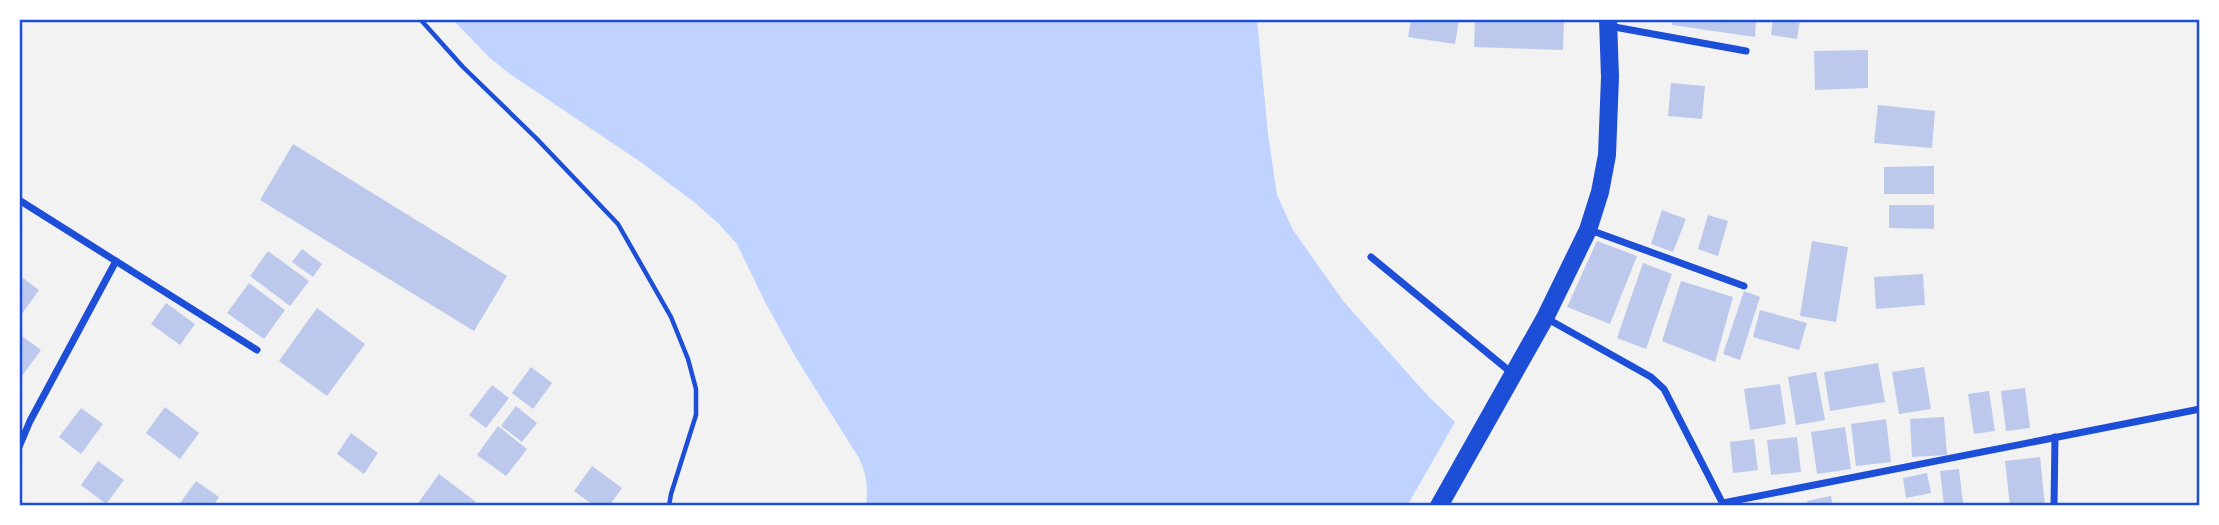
<svg xmlns="http://www.w3.org/2000/svg" width="2219" height="525" viewBox="0 0 2219 525" font-family="Rubik,sans-serif">
  <style>
    .water { fill: #bfd3fe }
    .building { fill: #bdc9ec }
    .lines { fill: none; stroke-linecap: round; stroke-linejoin: round }
    .path { stroke: #1d4ed8; stroke-width: 4.5 }
    .minor { stroke: #1d4ed8; stroke-width: 7 }
    .primary { stroke: #1d4ed8; stroke-width: 18 }
    .neatline { fill: none; stroke: #1d4ed8; stroke-width: 2.5 }
  </style>
  <rect width="100%" height="100%" fill="#f2f2f2"/>
  <path class="water" d="M452 19H1257L1268 134 1277 195 1293 230 1344 302 1429 397 1455 422 1407 506H866C868 487 867 475 859 458L796 358 765 302 737 244 718 223 694 202 642 163 510 74 490 58Z"/>
  <g class="building">
    <path d="M1411 19 1459 20 1455 44 1408 37Z"/>
    <path d="M1475 19H1564L1563 50 1474 47Z"/>
    <path d="M1673 19H1756L1755 37 1672 25Z"/>
    <path d="M1773 19H1800L1797 39 1771 35Z"/>
    <path d="M1868 50V88L1815 90 1814 51Z"/>
    <path d="M1671 83 1705 86 1702 119 1668 116Z"/>
    <path d="M1878 105 1935 111 1932 148 1874 143Z"/>
    <path d="M293 144 507 276 474 331 260 200Z"/>
    <path d="M1934 166V194H1884V167Z"/>
    <path d="M1889 205H1934V229L1889 228Z"/>
    <path d="M1662 210 1686 219 1673 252 1651 244Z"/>
    <path d="M1708 215 1728 221 1718 256 1698 249Z"/>
    <path d="M1597 241 1637 256 1610 324 1567 307Z"/>
    <path d="M1812 241 1848 247 1836 322 1800 316Z"/>
    <path d="M302 249 322 264 313 277 292 262Z"/>
    <path d="M268 251 309 281 290 306 250 276Z"/>
    <path d="M1643 263 1672 274 1646 349 1617 338Z"/>
    <path d="M1923 274 1925 305 1876 309 1874 277Z"/>
    <path d="M23 278 39 290 19 318V283Z"/>
    <path d="M1681 281 1733 297 1715 362 1662 341Z"/>
    <path d="M249 283 285 310 264 339 227 313Z"/>
    <path d="M1744 291 1760 297 1740 360 1723 354Z"/>
    <path d="M166 303 195 324 180 345 151 324Z"/>
    <path d="M317 308 365 344 327 396 279 361Z"/>
    <path d="M1760 310 1807 323 1799 350 1753 337Z"/>
    <path d="M19 334 41 350 19 380Z"/>
    <path d="M1878 363 1885 402 1830 411 1824 372Z"/>
    <path d="M531 367 552 383 533 409 512 393Z"/>
    <path d="M1924 367 1931 409 1899 414 1892 372Z"/>
    <path d="M1816 372 1825 420 1796 425 1788 377Z"/>
    <path d="M1780 384 1786 424 1750 430 1744 389Z"/>
    <path d="M492 385 509 398 486 428 469 415Z"/>
    <path d="M2025 388 2030 428 2006 431 2001 391Z"/>
    <path d="M1989 391 1995 431 1974 434 1968 394Z"/>
    <path d="M516 406 537 423 522 442 501 426Z"/>
    <path d="M165 407 199 433 180 459 146 433Z"/>
    <path d="M81 408 103 424 81 454 59 437Z"/>
    <path d="M1944 417 1947 455 1912 457 1910 419Z"/>
    <path d="M1886 419 1891 462 1856 466 1851 424Z"/>
    <path d="M498 426 527 449 506 476 477 455Z"/>
    <path d="M1845 427 1851 469 1817 474 1811 432Z"/>
    <path d="M351 433 378 453 364 474 337 454Z"/>
    <path d="M1797 437 1801 472 1771 475 1767 440Z"/>
    <path d="M1754 439 1758 470 1733 473 1730 442Z"/>
    <path d="M2040 457 2045 506H2010L2005 461Z"/>
    <path d="M98 461 124 480 106 504 81 485Z"/>
    <path d="M592 466 622 488 609 506H594L574 491Z"/>
    <path d="M1959 469 1963 503 1944 505 1940 471Z"/>
    <path d="M1927 473 1931 493 1906 498 1903 478Z"/>
    <path d="M439 474 476 502 473 506H416Z"/>
    <path d="M196 481 219 497 213 506H178Z"/>
    <path d="M1831 496 1833 506H1808L1807 501Z"/>
  </g>
  <g class="lines">
    <path class="path" d="M420 19 463 67 536 138 618 224 671 317 688 359 696 389V415L671 494 669 506"/>
    <g class="minor">
      <path d="M1609 26 1746 51"/>
      <path d="M19 200 257 350"/>
      <path d="M1590 230 1744 286"/>
      <path d="M1371 257 1513 374"/>
      <path d="M1546 318 1651 377 1664 389 1724 506"/>
      <path d="M19 447 30 421 116 261"/>
      <path d="M1723 503 2200 409"/>
      <path d="M2054 506 2055 437"/>
    </g>
    <path class="primary" d="M1439 506 1545 318 1588 230 1600 192 1607 155 1610 77 1608 19"/>
  </g>
  <rect width="2219" height="525" fill="none" stroke="#ffffff" stroke-width="42"/>
  <rect x="21" y="21" width="2177" height="483" class="neatline"/>
</svg>
